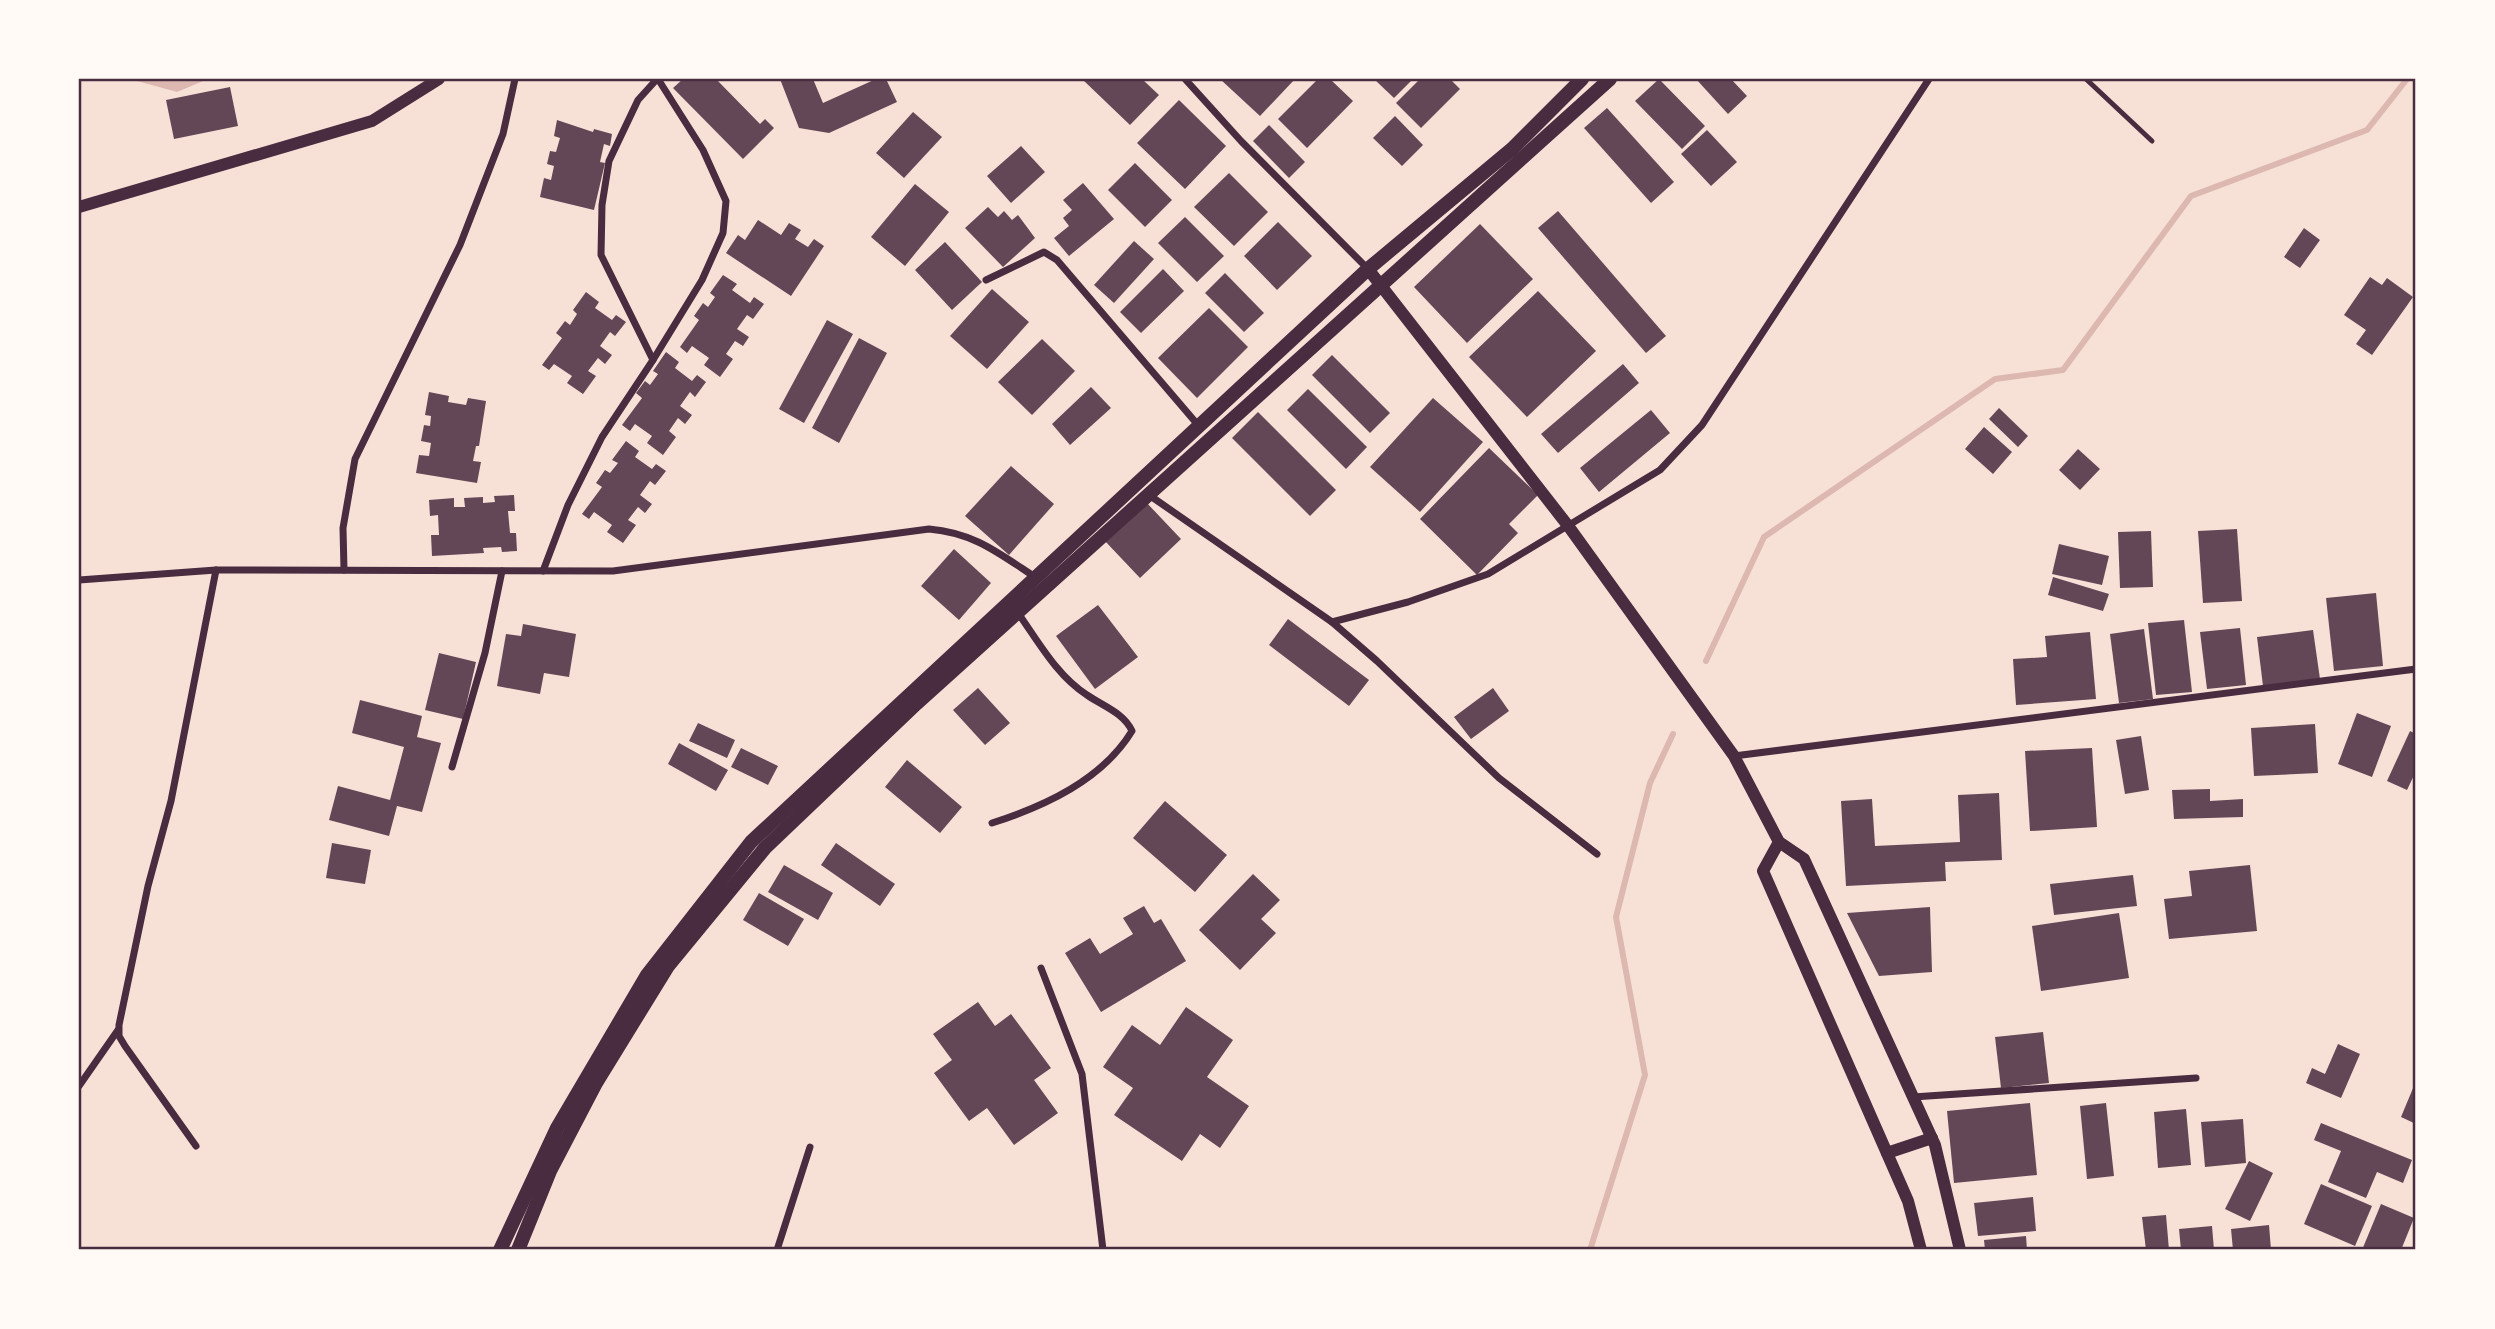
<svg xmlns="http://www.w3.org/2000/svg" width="2495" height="1329" viewBox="0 0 2495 1329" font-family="'Golos Text',sans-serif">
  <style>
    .water { fill: #dcb8b0 }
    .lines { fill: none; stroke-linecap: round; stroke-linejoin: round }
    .stream { stroke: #dcb8b0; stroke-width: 6 }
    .building { fill: #644757 }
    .service { stroke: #4a2c40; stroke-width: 5 }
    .minor { stroke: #4a2c40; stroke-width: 7 }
    .tertiary { stroke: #4a2c40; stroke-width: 12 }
    .secondary { stroke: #4a2c40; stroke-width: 14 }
    .neatline { fill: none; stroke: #4a2c40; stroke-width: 2.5 }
  </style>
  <rect width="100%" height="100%" fill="#f7e1d7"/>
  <path class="water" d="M130 79H208L177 92Z"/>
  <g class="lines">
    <g class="stream">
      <path d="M1706 661 1764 537 1995 379 2063 370 2191 196 2367 130 2407 79"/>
      <path d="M1590 1250 1645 1075 1616 917 1650 783 1673 734"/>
    </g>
  </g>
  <g class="building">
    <path d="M683 79H716L760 124 765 119 774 128 743 159 673 88Z"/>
    <path d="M780 79H813L823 103 876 79H886L897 102 829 133 799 128Z"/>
    <path d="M1082 79H1142L1159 95 1130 125Z"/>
    <path d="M1220 79H1295L1260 116Z"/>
    <path d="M1318 79H1330L1353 101 1307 148 1278 119Z"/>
    <path d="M1374 79H1413L1394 98Z"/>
    <path d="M1420 79H1450L1460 89 1421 128 1396 103Z"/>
    <path d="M1659 79 1705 126 1682 149 1635 101Z"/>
    <path d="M1696 79H1731L1747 96 1728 114Z"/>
    <path d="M230 87 238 126 174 139 166 100Z"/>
    <path d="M1179 100 1226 146 1185 189 1137 143Z"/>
    <path d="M1607 108 1674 182 1651 203 1584 128Z"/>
    <path d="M913 112 942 137 904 178 876 153Z"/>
    <path d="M1395 116 1423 145 1402 166 1373 138Z"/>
    <path d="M557 120 593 132 594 129 612 134 610 146 604 144 600 162 605 163 594 210 540 197 544 178 551 180 554 166 547 164 550 151 556 152 560 138 554 136Z"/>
    <path d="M1269 125 1305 162 1289 178 1253 141Z"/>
    <path d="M1707 130 1737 162 1711 186 1681 154Z"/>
    <path d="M1021 146 1045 172 1011 203 987 176Z"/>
    <path d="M1135 163 1172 200 1145 227 1108 190Z"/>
    <path d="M1229 173 1268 212 1234 246 1194 207Z"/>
    <path d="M1083 183 1114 219 1069 256 1054 238 1069 226 1063 218 1072 210 1063 200Z"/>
    <path d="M915 184 949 212 905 266 871 237Z"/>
    <path d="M988 207 998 217 1004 211 1012 220 1018 215 1035 238 1003 267 965 228Z"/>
    <path d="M1558 211 1666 336 1646 353 1538 228Z"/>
    <path d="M1185 217 1224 256 1197 282 1158 243Z"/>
    <path d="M758 220 781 235 789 223 801 230 795 239 808 247 814 239 824 246 791 296 726 253 738 235 745 240Z"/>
    <path d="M1278 222 1312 256 1277 290 1244 256Z"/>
    <path d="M1480 224 1533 279 1467 343 1414 287Z"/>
    <path d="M2304 228 2320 240 2300 268 2284 257Z"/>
    <path d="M1134 241 1154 259 1114 303 1094 285Z"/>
    <path d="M945 242 982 282 952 310 915 270Z"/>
    <path d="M1163 269 1184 291 1141 333 1120 312Z"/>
    <path d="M1225 273 1264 313 1244 332 1205 293Z"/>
    <path d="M723 275 737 284 732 290 750 303 754 297 764 304 753 319 747 315 737 329 749 337 743 346 735 341 726 354 733 359 720 377 704 365 709 358 692 346 687 353 680 347 699 320 694 316 703 303 708 307 715 297 710 293Z"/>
    <path d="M2370 277 2382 285 2387 278 2413 297 2372 355 2356 344 2366 330 2344 315Z"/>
    <path d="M992 289 1029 322 987 369 950 336Z"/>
    <path d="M1538 291 1596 351 1527 417 1469 357Z"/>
    <path d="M586 292 599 302 595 308 612 320 616 315 626 322 615 336 610 332 600 346 612 355 605 364 598 358 588 371 596 376 583 394 567 383 572 376 554 364 549 370 542 365 562 338 556 333 565 321 570 325 577 314 573 310Z"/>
    <path d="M1209 308 1248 347 1197 398 1158 358Z"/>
    <path d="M827 320 853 334 804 423 779 409Z"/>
    <path d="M859 338 887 353 839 443 812 428Z"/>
    <path d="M1042 339 1075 371 1032 415 998 382Z"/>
    <path d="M666 352 679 362 675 368 692 381 697 375 706 382 695 397 690 392 680 406 692 415 685 424 678 418 669 431 676 437 663 455 647 443 652 436 635 424 630 431 622 425 642 398 636 393 645 381 650 385 658 374 653 371Z"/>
    <path d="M1332 355 1390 413 1370 433 1312 375Z"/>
    <path d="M1623 364 1639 383 1558 453 1541 434Z"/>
    <path d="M1091 387 1111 408 1070 445 1052 424Z"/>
    <path d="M1308 389 1367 447 1346 469 1287 410Z"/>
    <path d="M429 392 449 396 448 402 466 405 468 398 486 401 479 446H476L473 461 481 462 477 483 416 473 419 455 429 456 431 443 421 441 424 425 430 426 431 416 425 415Z"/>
    <path d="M1433 398 1483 442 1420 512 1370 467Z"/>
    <path d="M1999 408 2028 436 2018 447 1989 419Z"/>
    <path d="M1651 410 1670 433 1599 492 1580 468Z"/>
    <path d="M1258 412 1336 490 1310 516 1232 438Z"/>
    <path d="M1984 427 2012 452 1993 474 1965 449Z"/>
    <path d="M626 441 639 451 635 457 652 469 656 464 666 471 655 485 650 481 640 495 652 504 645 513 638 507 628 520 636 525 623 543 607 532 612 525 594 512 589 519 582 514 602 487 596 483 605 470 610 473 618 463 612 460Z"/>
    <path d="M1489 448 1538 495 1509 524 1518 533 1477 575 1420 519Z"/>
    <path d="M2078 449 2100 469 2080 490 2059 470Z"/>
    <path d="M1011 466 1054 504 1009 555 965 516Z"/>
    <path d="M514 495 515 511H508L510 533H516L517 551 502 552 501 547 483 548 484 553 432 556 431 535H439L438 515 430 516 429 500 454 498V507H465L464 498 483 497V503L495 502 494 496Z"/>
    <path d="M1145 501 1181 539 1140 578 1104 540Z"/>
    <path d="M2237 529 2242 601 2203 603 2198 531Z"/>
    <path d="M2151 531 2153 587 2120 588 2118 532Z"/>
    <path d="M2059 544 2109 556 2102 585 2052 574Z"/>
    <path d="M954 549 991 583 959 620 921 586Z"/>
    <path d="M2053 577 2109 594 2103 611 2048 595Z"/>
    <path d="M2376 593 2383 666 2334 671 2326 598Z"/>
    <path d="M1098 605 1138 657 1095 689 1056 636Z"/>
    <path d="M1288 619 1369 680 1349 706 1269 645Z"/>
    <path d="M2184 620 2192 692 2156 695 2148 623Z"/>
    <path d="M523 624 576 634 569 677 544 673 540 694 497 686 506 634 521 636Z"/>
    <path d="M2240 628 2246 685 2207 689 2200 632Z"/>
    <path d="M2144 629 2153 699 2119 703 2110 634Z"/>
    <path d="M2313 630 2320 679 2263 686 2257 637Z"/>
    <path d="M2090 632 2096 699 2016 705 2013 659 2047 657 2045 636Z"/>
    <path d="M439 653 476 662 463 719 425 710Z"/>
    <path d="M978 688 1010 723 985 745 953 710Z"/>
    <path d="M1493 688 1509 711 1471 739 1454 717Z"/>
    <path d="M360 700 422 716 417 737 441 743 422 812 397 806 389 836 329 820 338 786 390 800 404 747 352 733Z"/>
    <path d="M2357 713 2391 726 2372 777 2338 764Z"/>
    <path d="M698 723 735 740 727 758 689 741Z"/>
    <path d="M2315 724 2318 773 2254 776 2251 728Z"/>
    <path d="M2410 731 2416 734V771L2407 790 2387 781Z"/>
    <path d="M2141 736 2149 790 2125 794 2116 740Z"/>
    <path d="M679 743 728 770 716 791 668 764Z"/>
    <path d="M741 748 778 766 768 785 731 767Z"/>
    <path d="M2092 748 2097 827 2030 831 2025 751Z"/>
    <path d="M907 760 962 807 940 833 885 787Z"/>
    <path d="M2210 789V801L2243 799V817L2174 819 2172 790Z"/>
    <path d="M1999 793 2002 860 1945 862 1946 881 1846 886 1841 801 1872 799 1875 846 1960 842 1958 795Z"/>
    <path d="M1165 801 1227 855 1195 892 1133 838Z"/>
    <path d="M332 843 371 850 365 884 326 878Z"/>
    <path d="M836 843 895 884 880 906 821 865Z"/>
    <path d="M784 865 833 893 818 920 768 892Z"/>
    <path d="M2250 865 2257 931 2169 939 2164 899 2192 896 2189 871Z"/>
    <path d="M1253 874 1280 900 1261 919 1276 933 1240 970 1199 930Z"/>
    <path d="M2133 875 2137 906 2054 915 2050 884Z"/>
    <path d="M759 893 804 919 788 946 743 920Z"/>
    <path d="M1144 906 1154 923 1161 919 1186 961 1101 1012 1065 953 1090 938 1100 954 1133 934 1123 918Z"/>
    <path d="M1930 907 1932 972 1879 976 1847 913Z"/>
    <path d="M2119 913 2129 978 2041 991 2032 926Z"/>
    <path d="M978 1002 995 1026 1011 1014 1051 1068 1034 1080 1058 1113 1014 1145 987 1108 969 1121 934 1073 952 1060 933 1034Z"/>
    <path d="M1186 1007 1233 1040 1207 1077 1249 1106 1220 1148 1200 1134 1182 1161 1114 1115 1133 1088 1103 1067 1132 1025 1160 1045Z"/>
    <path d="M2043 1032 2049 1083 2001 1088 1995 1037Z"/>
    <path d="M2338 1044 2360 1054 2341 1098 2306 1083 2312 1068 2325 1074Z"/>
    <path d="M2416 1081V1124L2401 1117Z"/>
    <path d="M2030 1103 2037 1175 1954 1183 1947 1111Z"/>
    <path d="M2106 1103 2114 1176 2087 1179 2080 1106Z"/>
    <path d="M2186 1109 2191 1165 2158 1168 2154 1112Z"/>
    <path d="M2243 1119 2246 1163 2205 1167 2201 1122Z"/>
    <path d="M2321 1123 2412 1160 2403 1183 2377 1172 2366 1198 2328 1182 2341 1151 2314 1140Z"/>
    <path d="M2249 1161 2273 1173 2250 1221 2225 1209Z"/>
    <path d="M2321 1184 2372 1206 2355 1246 2304 1224Z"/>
    <path d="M2033 1197 2036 1231 1978 1236 1974 1203Z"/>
    <path d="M2381 1204 2414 1218 2401 1250H2362Z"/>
    <path d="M2166 1215 2169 1250H2146L2142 1217Z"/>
    <path d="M2269 1225 2271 1250H2233L2231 1229Z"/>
    <path d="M2212 1226 2214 1250H2181L2179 1229Z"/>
    <path d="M2026 1236 2027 1250H1985L1984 1240Z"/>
  </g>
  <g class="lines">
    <path class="service" d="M2086 79 2152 141"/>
    <g class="minor">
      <path d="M1185 79 1241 141 1368 269"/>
      <path d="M986 280 1044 252 1057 260 1198 425"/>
      <path d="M653 360 702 280 723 233 726 201 703 150 658 79"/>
      <path d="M1149 495 1332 622 1408 602 1488 574 1660 470 1702 425 1929 79"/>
      <path d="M344 570 343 528 355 459 460 245 503 134 515 79"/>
      <path d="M543 571 568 505 602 437 653 360 601 255 602 205 609 161 638 100 657 79"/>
      <path d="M79 580 216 570 613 571 929 529C974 533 997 552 1035 577"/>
      <path d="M1332 622 1377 661 1499 778 1597 854"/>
      <path d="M1734 756 2416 669"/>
      <path d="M452 767 485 653 502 571"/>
      <path d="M992 823C1045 806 1102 780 1132 731 1124 713 1103 706 1087 695 1057 676 1038 641 1018 613"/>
      <path d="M1041 968 1082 1074 1103 1250"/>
      <path d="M79 1086 118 1030"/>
      <path d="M1913 1097 2196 1078"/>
      <path d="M196 1146 125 1046 119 1036V1025L148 886 171 801 216 570"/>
      <path d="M777 1250 810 1147"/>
    </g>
    <g class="tertiary">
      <path d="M79 207 372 121 439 79"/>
      <path d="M1368 269 1569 527 1734 756 1779 842 1804 859 1935 1145 1960 1250"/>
      <path d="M1779 842 1763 871 1908 1201 1921 1250"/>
      <path d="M1887 1153 1932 1138"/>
    </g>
    <g class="secondary">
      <path d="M500 1250 557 1128 647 975 751 842 1368 269 1512 149 1582 79"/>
      <path d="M518 1250 550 1171 596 1083 668 966 765 848 916 704 1610 79"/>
    </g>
  </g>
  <rect width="2495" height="1329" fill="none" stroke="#fffaf5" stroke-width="161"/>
  <rect x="80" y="80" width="2334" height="1168" class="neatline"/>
</svg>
